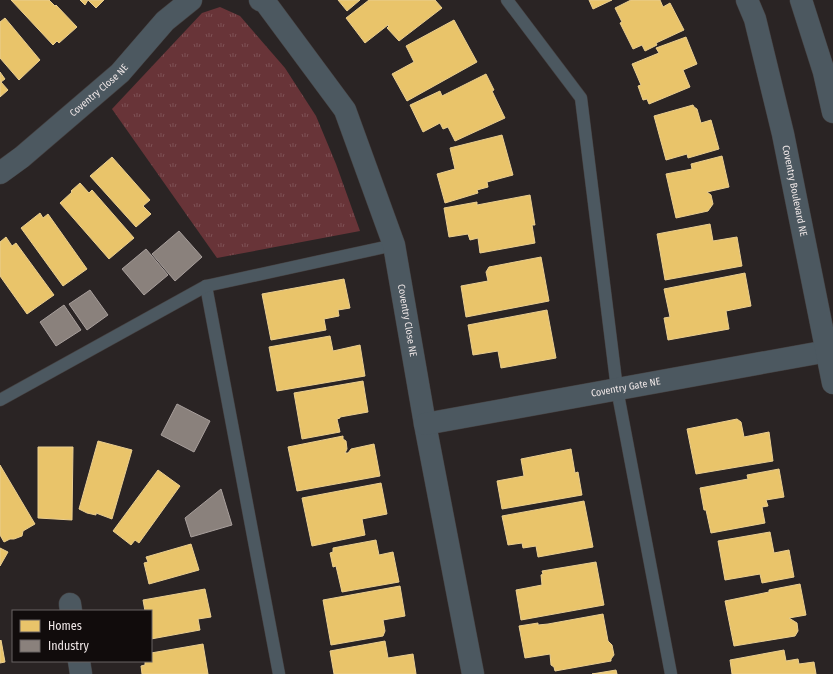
<svg xmlns="http://www.w3.org/2000/svg" width="833" height="674" viewBox="0 0 833 674" font-family="'Fira Sans Condensed',sans-serif">
  <style>
    .park { fill: url(#park-tufts) }
    .homes { fill: #e9c46a; stroke: #eace8f }
    .industry { fill: #8a817c; stroke: #a89f9c }
    .lines { fill: none; stroke-linecap: round; stroke-linejoin: round }
    .service-casing { stroke: #454040; stroke-width: 13 }
    .minor-casing { stroke: #454040; stroke-width: 23 }
    .tertiary-casing { stroke: #454040; stroke-width: 23 }
    .service { stroke: #4c5860; stroke-width: 12 }
    .minor { stroke: #4c5860; stroke-width: 22 }
    .tertiary { stroke: #4c5860; stroke-width: 22 }
    .labels { text-anchor: middle; dominant-baseline: central; stroke-width: 4; stroke-linejoin: round; paint-order: stroke }
    .street-label { font-size: 10px; fill: #eee6e6; stroke: #110c0c }
  </style>
  <defs>
    <pattern id="park-tufts" width="24" height="20" patternUnits="userSpaceOnUse"><rect width="24" height="20" fill="#683438"/><path d="M3 7l-1-3M5 7V3M7 7l1-3M15 17l-1-3M17 17v-4M19 17l1-3" fill="none" stroke="#7e5155"/></pattern>
  </defs>
  <rect width="100%" height="100%" fill="#2a2424"/>
  <path class="park" d="M220 7 240 16 285 68 316 116 336 164 360 231 217 258 112 109 202 13Z"/>
  <g class="homes">
    <path d="M11 0H49L55 6 56 5 77 27 59 43 57 41 53 45Z"/>
    <path d="M80 0H104L96 8 88 0 85 5Z"/>
    <path d="M338 0H360L347 11Z"/>
    <path d="M369 0H435L442 8 399 41 387 28 389 26 388 25 365 43 346 18Z"/>
    <path d="M589 0H612L593 9Z"/>
    <path d="M631 0H660L663 7 670 3 684 30 656 43 657 45 645 51 642 45 633 49 620 23 622 22 615 8Z"/>
    <path d="M5 18 40 60 19 80 0 58V22Z"/>
    <path d="M454 20 477 62 407 101 392 74 414 62 406 46Z"/>
    <path d="M686 37 697 64 683 70 690 87 649 104 647 99 643 100 638 86 641 85 632 64 659 53 656 48Z"/>
    <path d="M0 72 5 79 1 82 8 90 0 97Z"/>
    <path d="M486 74 494 90 492 91 505 118 455 141 448 127 443 129 440 123 423 132 410 105 440 91 442 96Z"/>
    <path d="M693 105 694 107 697 109 701 123 711 120 719 149 688 158 687 154 666 160 654 116Z"/>
    <path d="M502 135 513 175 487 182 488 187 477 190 478 193 445 203 437 174 455 169 450 148Z"/>
    <path d="M722 156 729 187 707 192 711 195 713 204 708 211 676 218 666 174 692 169 691 164Z"/>
    <path d="M112 157 150 200 143 206 151 214 136 227 90 176Z"/>
    <path d="M80 183 89 193 92 190 134 238 109 259 60 203 72 192 71 191Z"/>
    <path d="M530 195 535 225H532L535 243 480 253 478 238 470 240 468 234 449 237 444 208 477 202V205Z"/>
    <path d="M40 213 43 218 48 214 87 269 63 286 21 228Z"/>
    <path d="M710 224 713 241 737 237 742 266 665 280 657 234Z"/>
    <path d="M6 237 12 246 16 243 54 295 27 314 0 276V242Z"/>
    <path d="M541 257 549 301 466 317 461 286 488 281 486 272 489 267Z"/>
    <path d="M745 273 751 306 726 311 729 329 668 340 664 318 670 317 664 289Z"/>
    <path d="M344 279 350 308 338 310 339 316 324 319 326 330 271 340 262 294Z"/>
    <path d="M547 310 556 358 501 368 498 351 473 355 468 325Z"/>
    <path d="M330 336 333 351 360 345 365 376 277 391 269 347Z"/>
    <path d="M363 381 368 412 340 417V418L337 419 340 432 302 439 294 393Z"/>
    <path d="M737 419 741 422 744 437 769 432 773 461 696 474 687 429Z"/>
    <path d="M343 436V439L346 441 347 449 345 453H348L351 449 374 444 380 476 297 491 288 447Z"/>
    <path d="M98 441 132 450 112 519 96 513V515L87 513 79 509Z"/>
    <path d="M38 447H73L72 520 38 518Z"/>
    <path d="M571 449 575 473 578 472 582 495 502 509 497 481 524 476 521 459Z"/>
    <path d="M0 465 35 524 23 531 22 536 14 539H10L4 542 0 535Z"/>
    <path d="M779 469 784 497 766 500 768 506 762 507 765 523 711 533 706 510H704L700 488 748 479 747 475Z"/>
    <path d="M158 470 180 486 139 543 135 540 131 545 113 531Z"/>
    <path d="M381 483 387 514 362 519 365 535 312 546 302 498Z"/>
    <path d="M584 501 593 547 538 557 536 546 523 548 522 543 508 545 502 516Z"/>
    <path d="M770 532 774 553 789 550 794 577 762 583 760 574 725 580 718 541Z"/>
    <path d="M376 540 379 555 393 552 399 582 342 592 336 566 333 567 330 553 333 552V548Z"/>
    <path d="M191 544 199 570 149 584 144 563 148 562 146 557Z"/>
    <path d="M0 548 8 552 0 566Z"/>
    <path d="M596 562 604 605 521 620 516 590 542 585 541 575 543 574 542 571Z"/>
    <path d="M800 584 806 615 789 618 797 623 798 631 795 636 734 646 725 601 769 592V590Z"/>
    <path d="M400 586 405 616 383 620 385 631 383 636 331 645 323 600Z"/>
    <path d="M205 589 211 617 198 619 200 630 151 639V611H145L143 600Z"/>
    <path d="M603 614 608 641 612 645 614 655 611 659V661L555 671 554 667 551 665 550 654 525 658 519 626 538 623V625L548 624Z"/>
    <path d="M1 640 5 662 0 663V641Z"/>
    <path d="M385 641 388 658 413 654 416 674H334L330 651Z"/>
    <path d="M203 644 208 674H142L141 666 145 665V661H151V653Z"/>
    <path d="M784 650 786 661 798 659 799 664 814 662 816 674H732L730 660Z"/>
    <path d="M616 670 617 674H592Z"/>
  </g>
  <g class="industry">
    <path d="M179 231 202 257 175 281 152 254Z"/>
    <path d="M146 249 168 275 144 295 122 269Z"/>
    <path d="M90 290 108 315 87 330 69 304Z"/>
    <path d="M64 305 81 330 56 346 40 322Z"/>
    <path d="M177 404 210 421 194 452 161 435Z"/>
    <path d="M221 489 232 525 191 537 185 518Z"/>
  </g>
  <g class="lines">
    <g class="service-casing">
      <g id="service">
        <path d="M507 0 581 98 617 389 671 674"/>
        <path d="M206 286 279 674"/>
        <path d="M0 400 206 286 394 245"/>
      </g>
    </g>
    <g class="minor-casing">
      <g id="minor">
        <path id="s1" d="M260 0 265 2 345 110 394 245 425 424 473 674"/>
        <path id="s2" d="M0 173 22 157 120 73 165 21 191 0"/>
        <path id="s3" d="M425 424 833 350"/>
        <path d="M70 604 71 611"/>
        <path d="M79 661 81 674"/>
      </g>
    </g>
    <g class="tertiary-casing">
      <g id="tertiary">
        <path id="s4" d="M747 0 755 19 783 134 833 383"/>
        <path d="M801 0 824 72 833 112"/>
      </g>
    </g>
    <use href="#service" class="service"/>
    <use href="#minor" class="minor"/>
    <use href="#tertiary" class="tertiary"/>
  </g>
  <g class="labels">
    <g class="street-label">
      <text stroke="none"><textPath href="#s2" startOffset="129">Coventry Close NE</textPath></text>
      <text stroke="none"><textPath href="#s4" startOffset="197">Coventry Boulevard NE</textPath></text>
      <text stroke="none"><textPath href="#s1" startOffset="360">Coventry Close NE</textPath></text>
      <text stroke="none"><textPath href="#s3" startOffset="204">Coventry Gate NE</textPath></text>
    </g>
  </g>
  <rect x="12" y="610" width="140" height="52" fill="#110c0c" stroke="#696363"/>
  <rect x="20" y="620" width="20" height="12" fill="#e9c46a" stroke="#696363"/>
  <text x="48" y="630" font-size="12" fill="#eee6e6">Homes</text>
  <rect x="20" y="640" width="20" height="12" fill="#8a817c" stroke="#696363"/>
  <text x="48" y="650" font-size="12" fill="#eee6e6">Industry</text>
</svg>
